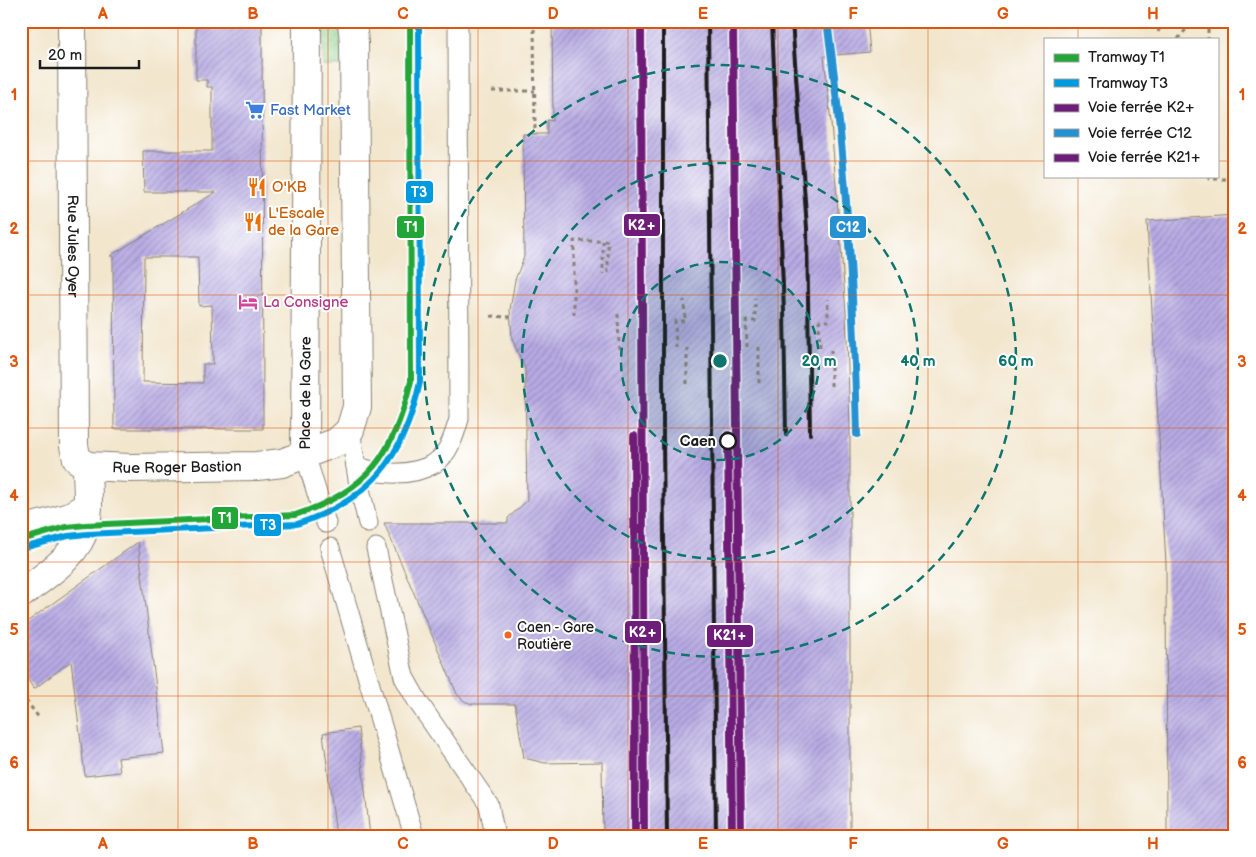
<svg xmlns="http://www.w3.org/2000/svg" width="1256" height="857" viewBox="0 0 1256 857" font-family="'Balsamiq Sans',sans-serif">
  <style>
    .grass { fill: url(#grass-dots); stroke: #537451 }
    .building { fill: url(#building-hatch); fill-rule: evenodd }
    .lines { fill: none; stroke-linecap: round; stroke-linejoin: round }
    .service-casing { stroke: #878174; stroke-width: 21 }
    .minor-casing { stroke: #878174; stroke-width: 30 }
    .path { stroke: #878174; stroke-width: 3; stroke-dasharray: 4 4; stroke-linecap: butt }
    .service { stroke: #fff; stroke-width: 19 }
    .minor { stroke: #fff; stroke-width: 28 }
    .rail { stroke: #1c1c1c; stroke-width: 4 }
    .rail-1-casing { stroke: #fff; stroke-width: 11 }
    .rail-2-casing { stroke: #fff; stroke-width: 11 }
    .rail-3-casing { stroke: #fff; stroke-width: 11 }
    .rail-1 { stroke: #6e1e78; stroke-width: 8 }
    .rail-2 { stroke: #2691d0; stroke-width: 8 }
    .rail-3 { stroke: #6e1e78; stroke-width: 8 }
    .tram-1-casing { stroke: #fff; stroke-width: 10 }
    .tram-2-casing { stroke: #fff; stroke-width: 10 }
    .tram-1 { stroke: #23a638; stroke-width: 6 }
    .tram-2 { stroke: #009adf; stroke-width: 6 }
    .grid { fill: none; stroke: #de560d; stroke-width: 1; stroke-opacity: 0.55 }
    .ring { fill: none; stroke: #0f766e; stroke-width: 2.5; stroke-dasharray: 9 6 }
    .stop-dot { fill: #fff; stroke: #1c1c1c; stroke-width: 2.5 }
    .bus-dot { fill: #f26522; stroke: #fff; stroke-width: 2 }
    .labels { text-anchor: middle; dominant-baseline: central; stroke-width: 4; stroke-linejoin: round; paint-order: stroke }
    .bus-label { font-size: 14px; fill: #1c1c1c; stroke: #fff; text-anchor: start }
    .shop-label { font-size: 15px; fill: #366cbe; stroke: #fff; text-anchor: start }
    .food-label { font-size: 15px; fill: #c56008; stroke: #fff; text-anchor: start }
    .street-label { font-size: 15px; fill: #1c1c1c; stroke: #fff }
    .hotel-label { font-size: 15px; fill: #b23c85; stroke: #fff; text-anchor: start }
    .stop-label { font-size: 15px; font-weight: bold; fill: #1c1c1c; stroke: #fff; text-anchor: end }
    .centre { fill: #0f766e; stroke: #fff; stroke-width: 2.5 }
    .ring-label { font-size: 15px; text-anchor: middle; font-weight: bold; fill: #0f766e; stroke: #fff; stroke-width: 4; stroke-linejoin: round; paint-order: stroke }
    .line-badge { stroke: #fff; stroke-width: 2 }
    .badge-label { font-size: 14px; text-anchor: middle; font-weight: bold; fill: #fff }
    .neatline { fill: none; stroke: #de560d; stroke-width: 2 }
    .grid-label { font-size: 16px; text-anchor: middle; font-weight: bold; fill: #de560d }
  </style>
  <defs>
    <pattern id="grass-dots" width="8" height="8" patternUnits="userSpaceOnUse" patternTransform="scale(1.25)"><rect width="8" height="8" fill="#8acd86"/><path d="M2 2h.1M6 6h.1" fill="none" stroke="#76af73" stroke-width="1.8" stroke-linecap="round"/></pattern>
    <pattern id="building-hatch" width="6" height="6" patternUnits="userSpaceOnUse" patternTransform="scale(1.25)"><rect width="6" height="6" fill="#b7abe4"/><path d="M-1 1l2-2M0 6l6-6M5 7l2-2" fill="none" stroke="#948ab8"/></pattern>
  </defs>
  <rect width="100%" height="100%" fill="#fff"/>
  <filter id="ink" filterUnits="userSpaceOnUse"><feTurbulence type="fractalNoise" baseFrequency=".02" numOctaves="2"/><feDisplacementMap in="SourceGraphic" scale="10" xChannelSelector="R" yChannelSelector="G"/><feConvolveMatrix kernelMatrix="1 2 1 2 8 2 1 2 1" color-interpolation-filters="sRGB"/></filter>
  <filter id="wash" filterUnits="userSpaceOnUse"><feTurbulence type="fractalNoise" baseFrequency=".0096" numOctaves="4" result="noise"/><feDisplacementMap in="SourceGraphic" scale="20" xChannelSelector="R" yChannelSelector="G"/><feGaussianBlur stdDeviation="1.12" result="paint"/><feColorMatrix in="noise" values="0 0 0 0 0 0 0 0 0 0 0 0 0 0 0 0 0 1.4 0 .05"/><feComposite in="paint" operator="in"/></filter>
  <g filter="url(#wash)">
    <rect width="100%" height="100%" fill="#f2e6cd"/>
    <path class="grass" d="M323 21H339L344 66H323Z"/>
    <g id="blocks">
      <g class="building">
        <path d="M196 21H262L263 429H114L113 256H110L216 192H144L143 151H212V87H207V80H196ZM144 257H198L199 306 212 305 213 364H203V383L143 382Z"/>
        <path d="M552 21H867L870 52 824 56 831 123 846 312 850 424V836H603L602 762 545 763 524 758 515 704H472L464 701 457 694 384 523H508V518L527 501 525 369 512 339 510 310 515 280 524 257 523 134H547V120L553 121Z"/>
        <path d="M1235 215V836H1167L1166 564 1147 221Z"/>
        <path d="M138 542 164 753 118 758 120 772 85 776 71 661 34 689 21 670V626Z"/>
        <path d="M358 728 370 836H336L323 733Z"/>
      </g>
    </g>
  </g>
  <g filter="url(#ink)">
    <use href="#blocks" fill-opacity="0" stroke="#878174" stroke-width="1"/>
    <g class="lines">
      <g class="service-casing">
        <g id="service">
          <path d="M350 430 359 485 368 523"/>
          <path d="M305 454 326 523"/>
          <path d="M356 466C379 475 412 477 435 463 449 454 455 433 459 419L458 21"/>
          <path d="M330 548 414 836"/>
          <path d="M376 548 404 677 418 702 489 805 495 836"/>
        </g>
      </g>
      <g class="minor-casing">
        <g id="minor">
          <path id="s1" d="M72 21 74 446 77 459 87 466"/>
          <path id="s2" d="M305 454 307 21"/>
          <path id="s3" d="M87 466 130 468 257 466 282 463 337 442 350 430 357 407 354 43 352 21"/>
          <path d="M21 530 67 518 88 506"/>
          <path d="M21 594C46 575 78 556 86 524 90 506 87 485 87 466"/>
        </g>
      </g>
      <g class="path">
        <path d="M534 21 535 134"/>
        <path d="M1208 21V39"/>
        <path d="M1158 32 1163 21"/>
        <path d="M1178 39 1193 21"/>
        <path d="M492 91H535"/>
        <path d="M1209 176V179H1235"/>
        <path d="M603 241V274"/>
        <path d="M618 314 619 348H623"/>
        <path d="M574 315V241H608V274"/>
        <path d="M491 316 510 317"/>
        <path d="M747 347 746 321H755V299"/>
        <path d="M759 347V387"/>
        <path d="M820 347 819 321H828V299"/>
        <path d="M676 348 675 321H685L684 300"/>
        <path d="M687 348V386"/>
        <path d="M831 386V347"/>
        <path d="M21 694 40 719"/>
      </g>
      <use href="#service" class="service"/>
      <use href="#minor" class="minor"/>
      <g class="rail">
        <path d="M663 21V436L667 836"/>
        <path d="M708 21 716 836"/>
        <path d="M772 21 784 311 786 435"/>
        <path d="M792 21 807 228 810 434"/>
      </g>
      <g class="rail-1-casing">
        <g id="rail-1">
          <path d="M641 21 644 836"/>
          <path d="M733 21 741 836"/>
        </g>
      </g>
      <g class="rail-2-casing">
        <path id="rail-2" d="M827 21C846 158 854 296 857 434"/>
      </g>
      <g class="rail-3-casing">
        <g id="rail-3">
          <path d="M728 435 732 836"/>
          <path d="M634 436 635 836"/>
        </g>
      </g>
      <use href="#rail-1" class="rail-1"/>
      <use href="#rail-2" class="rail-2"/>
      <use href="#rail-3" class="rail-3"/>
      <g class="tram-1-casing">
        <path id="tram-1" d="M21 540 66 527 86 525 295 515C368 491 394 454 411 381L410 21"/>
      </g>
      <g class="tram-2-casing">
        <path id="tram-2" d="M23 548 68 536 87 534 297 524C371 500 404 457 420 382L419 21"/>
      </g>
      <use href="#tram-1" class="tram-1"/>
      <use href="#tram-2" class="tram-2"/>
    </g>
  </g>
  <path class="grid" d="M178 21V836M328 21V836M478 21V836M628 21V836M778 21V836M928 21V836M1078 21V39M21 161H1045M1217 161H1235M1078 176V836M21 295H1235M21 428H1235M21 562H1235M21 696H1235"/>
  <circle cx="720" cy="361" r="99" fill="#0f766e" fill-opacity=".12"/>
  <g class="ring">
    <circle cx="720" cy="361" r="99"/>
    <circle cx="720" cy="361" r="198"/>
    <circle cx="720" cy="361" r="296"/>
  </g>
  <defs>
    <g id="supermarket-bare" transform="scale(1.5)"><path d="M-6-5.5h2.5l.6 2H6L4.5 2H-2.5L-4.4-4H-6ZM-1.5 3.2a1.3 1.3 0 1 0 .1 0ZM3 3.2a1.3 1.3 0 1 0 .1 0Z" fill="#3f7fe0" stroke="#fff" stroke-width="2.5" paint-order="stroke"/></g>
    <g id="restaurant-bare" transform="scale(1.5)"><path d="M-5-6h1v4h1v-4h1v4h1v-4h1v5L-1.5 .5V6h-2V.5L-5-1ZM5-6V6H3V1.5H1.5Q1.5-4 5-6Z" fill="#e8710a" stroke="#fff" stroke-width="2.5" paint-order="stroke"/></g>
    <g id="hotel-bare" transform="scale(1.5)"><path d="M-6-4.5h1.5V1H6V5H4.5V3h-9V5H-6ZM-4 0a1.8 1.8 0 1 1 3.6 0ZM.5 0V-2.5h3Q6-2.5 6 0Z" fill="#d1479c" stroke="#fff" stroke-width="2.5" paint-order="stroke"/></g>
  </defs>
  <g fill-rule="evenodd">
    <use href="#supermarket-bare" x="255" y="110"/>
    <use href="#restaurant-bare" x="257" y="187"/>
    <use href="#restaurant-bare" x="253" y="222"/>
    <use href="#hotel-bare" x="248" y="302"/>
  </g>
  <circle class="stop-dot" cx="728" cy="441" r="8"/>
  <circle class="bus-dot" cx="508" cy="635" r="4.5"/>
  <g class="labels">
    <g class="bus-label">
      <text x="517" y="627">Caen - Gare<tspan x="517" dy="17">Routière</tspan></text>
    </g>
    <g class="shop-label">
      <text x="270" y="110">Fast Market</text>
    </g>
    <g class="food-label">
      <text x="272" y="187">O'KB</text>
      <text x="268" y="213">L'Escale<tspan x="268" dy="17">de la Gare</tspan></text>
    </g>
    <g class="street-label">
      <text stroke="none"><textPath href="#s1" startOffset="225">Rue Jules Oyer</textPath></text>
      <text stroke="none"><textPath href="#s2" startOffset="61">Place de la Gare</textPath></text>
      <text stroke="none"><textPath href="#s3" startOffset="90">Rue Roger Bastion</textPath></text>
    </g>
    <g class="hotel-label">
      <text x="263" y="302">La Consigne</text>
    </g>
    <g class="stop-label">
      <text x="716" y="441">Caen</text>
    </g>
  </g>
  <circle cx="720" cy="361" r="8" class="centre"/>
  <g class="ring-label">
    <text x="819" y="366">20 m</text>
    <text x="918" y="366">40 m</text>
    <text x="1016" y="366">60 m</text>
  </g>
  <g class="line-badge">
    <rect x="405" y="180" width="29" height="24" rx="5" fill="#009adf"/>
    <rect x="623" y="213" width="38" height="24" rx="5" fill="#6e1e78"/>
    <rect x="396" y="215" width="29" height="24" rx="5" fill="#23a638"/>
    <rect x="829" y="215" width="38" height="24" rx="5" fill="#2691d0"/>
    <rect x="211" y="506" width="28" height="24" rx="5" fill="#23a638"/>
    <rect x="253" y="513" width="29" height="24" rx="5" fill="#009adf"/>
    <rect x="624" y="620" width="38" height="24" rx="5" fill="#6e1e78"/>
    <rect x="706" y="624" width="48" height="24" rx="5" fill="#6e1e78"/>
  </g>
  <g class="badge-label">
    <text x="419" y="197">T3</text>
    <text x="642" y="230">K2+</text>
    <text x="411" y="232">T1</text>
    <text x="848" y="232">C12</text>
    <text x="225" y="523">T1</text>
    <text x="268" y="530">T3</text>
    <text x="643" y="637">K2+</text>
    <text x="730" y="640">K21+</text>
  </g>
  <rect width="1256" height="857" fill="none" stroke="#fff" stroke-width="55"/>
  <rect x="1044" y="38" width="175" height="140" fill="#ffffff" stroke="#a4a4a4"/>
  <rect x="1054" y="54" width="25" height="8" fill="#23a638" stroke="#a4a4a4"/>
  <text x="1088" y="62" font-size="15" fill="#1c1c1c">Tramway T1</text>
  <rect x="1054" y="79" width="25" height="8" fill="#009adf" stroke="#a4a4a4"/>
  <text x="1088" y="88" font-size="15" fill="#1c1c1c">Tramway T3</text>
  <rect x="1054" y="104" width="25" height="8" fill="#6e1e78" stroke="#a4a4a4"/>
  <text x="1088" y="112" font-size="15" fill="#1c1c1c">Voie ferrée K2+</text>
  <rect x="1054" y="129" width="25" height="8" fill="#2691d0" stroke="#a4a4a4"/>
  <text x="1088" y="138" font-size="15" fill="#1c1c1c">Voie ferrée C12</text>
  <rect x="1054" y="154" width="25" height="8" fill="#6e1e78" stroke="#a4a4a4"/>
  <text x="1088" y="162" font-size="15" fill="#1c1c1c">Voie ferrée K21+</text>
  <path d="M40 60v8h99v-8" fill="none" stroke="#1c1c1c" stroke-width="2.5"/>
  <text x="48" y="60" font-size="15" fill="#1c1c1c" stroke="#ffffff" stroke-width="4" paint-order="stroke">20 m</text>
  <rect x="28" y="28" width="1200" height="802" class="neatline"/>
  <g class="grid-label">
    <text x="103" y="19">A</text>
    <text x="253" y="19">B</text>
    <text x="403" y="19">C</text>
    <text x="553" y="19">D</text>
    <text x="703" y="19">E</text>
    <text x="853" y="19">F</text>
    <text x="1003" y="19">G</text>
    <text x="1153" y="19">H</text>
    <text x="14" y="100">1</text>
    <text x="1242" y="100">1</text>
    <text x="14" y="234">2</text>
    <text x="1242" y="234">2</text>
    <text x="14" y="367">3</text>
    <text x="1242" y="367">3</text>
    <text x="14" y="501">4</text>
    <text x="1242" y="501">4</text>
    <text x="14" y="635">5</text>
    <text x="1242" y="635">5</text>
    <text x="14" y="768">6</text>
    <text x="1242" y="768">6</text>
    <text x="103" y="849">A</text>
    <text x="253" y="849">B</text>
    <text x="403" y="849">C</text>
    <text x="553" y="849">D</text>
    <text x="703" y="849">E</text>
    <text x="853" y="849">F</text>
    <text x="1003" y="849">G</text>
    <text x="1153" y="849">H</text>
  </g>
</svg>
